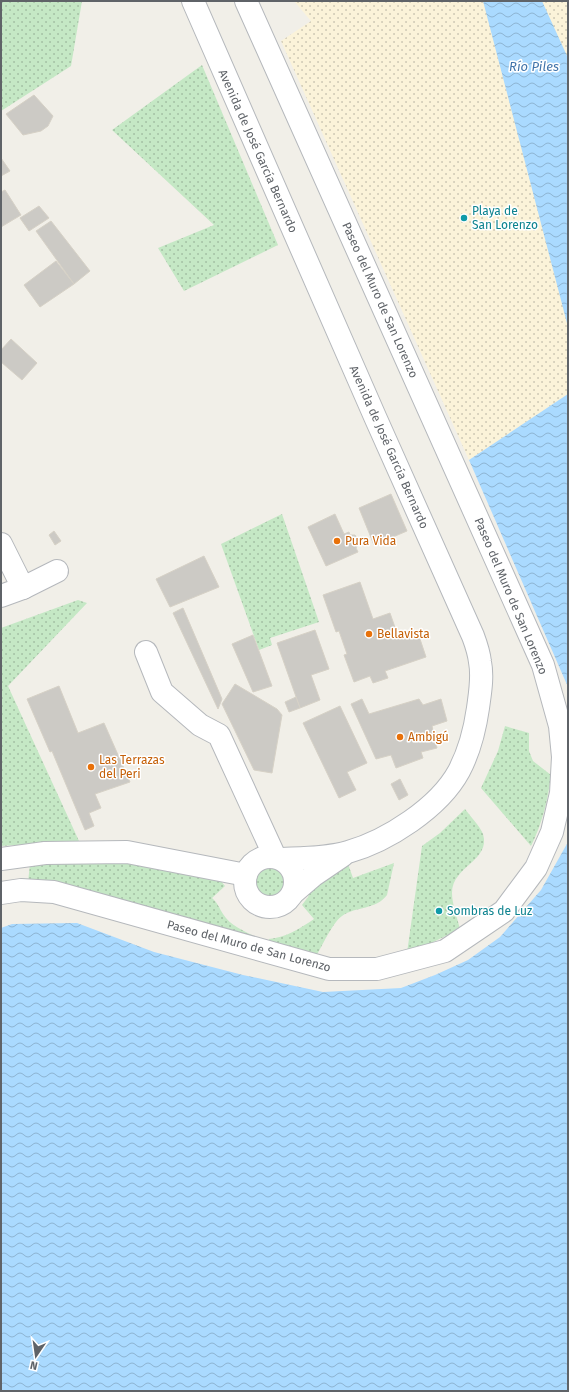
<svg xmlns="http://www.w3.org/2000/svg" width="569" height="1392" viewBox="0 0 569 1392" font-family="'Fira Sans',sans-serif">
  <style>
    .grass { fill: url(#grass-dots) }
    .sand { fill: url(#sand-dots) }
    .water { fill: url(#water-waves) }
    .building { fill: #cccac5; stroke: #d6d1c6 }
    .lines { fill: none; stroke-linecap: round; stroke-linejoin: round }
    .minor-casing { stroke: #b5b8bc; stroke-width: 24 }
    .minor { stroke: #fff; stroke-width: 22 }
    .culture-dot { fill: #0f9aa8; stroke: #fff; stroke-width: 1.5 }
    .food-dot { fill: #e8710a; stroke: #fff; stroke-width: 1.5 }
    .labels { text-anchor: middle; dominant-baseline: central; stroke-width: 3; stroke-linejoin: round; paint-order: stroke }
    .street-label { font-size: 12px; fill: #5f6368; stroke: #fff }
    .culture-label { font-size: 12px; fill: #0d838f; stroke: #fff; text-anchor: start }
    .food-label { font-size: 12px; fill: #c56008; stroke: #fff; text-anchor: start }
    .water-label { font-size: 13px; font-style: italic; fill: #4174aa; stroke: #fff }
  </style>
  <defs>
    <pattern id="grass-dots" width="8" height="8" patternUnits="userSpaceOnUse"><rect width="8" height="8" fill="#c5e8c5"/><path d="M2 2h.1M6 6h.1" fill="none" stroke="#a3c0a4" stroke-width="1.8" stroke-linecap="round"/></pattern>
    <pattern id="sand-dots" width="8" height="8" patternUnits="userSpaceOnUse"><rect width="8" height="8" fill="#fbf3d9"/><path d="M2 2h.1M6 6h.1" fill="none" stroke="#cec8b4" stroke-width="1.8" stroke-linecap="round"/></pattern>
    <pattern id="water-waves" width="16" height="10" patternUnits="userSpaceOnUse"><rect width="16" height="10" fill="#aadaff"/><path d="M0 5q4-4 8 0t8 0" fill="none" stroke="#8eb4d2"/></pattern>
  </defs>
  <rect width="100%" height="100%" fill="#f1efe8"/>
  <g class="grass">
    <path d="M1 1H82L71 66 1 111Z"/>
    <path d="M202 65 278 245 184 291 158 248 214 225 112 130Z"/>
    <path d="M282 514 319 622 270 638 272 645 259 650 221 544Z"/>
    <path d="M78 600 87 603 8 686 79 841 1 846V628Z"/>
    <path d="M505 726 529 733V751L533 761 551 775C548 800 542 824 531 846L481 788 498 751Z"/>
    <path d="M465 809C470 816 480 826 483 834 491 861 452 866 452 893 452 904 457 917 460 929L425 946 407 953 422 846 440 833Z"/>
    <path d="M268 856 292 869C310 916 236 918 247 876 250 864 256 859 268 856Z"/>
    <path d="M347 861 353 878 394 863 387 895C376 910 356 906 342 916 332 923 322 947 315 958L270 946 269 939C287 937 299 929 314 919L302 905 308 897 313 882Z"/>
    <path d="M137 862 220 880 225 886 212 898C218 903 219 908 223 914 231 927 247 932 260 939L28 883 30 863Z"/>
  </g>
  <path class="sand" d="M294 1H568V394L469 460 281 41 311 21Z"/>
  <g class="water">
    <path d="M483 1H542L568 58V327Z"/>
    <path d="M568 394V687L469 460Z"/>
    <path d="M568 842V1391H1V928L12 924 77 923 154 952 243 975 323 992 401 988 435 975 468 960 500 937 541 890Z"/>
  </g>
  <g class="building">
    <path d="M34 95 53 116 48 126 41 131 23 135 6 114Z"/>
    <path d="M1 158 10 171 1 176Z"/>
    <path d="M5 190 21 215 1 227V192Z"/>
    <path d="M39 206 49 218 29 231 20 218Z"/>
    <path d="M51 221 90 271 74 284 36 231Z"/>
    <path d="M56 261 74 284 40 307 24 285Z"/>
    <path d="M11 339 37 363 22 380 1 362V350Z"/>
    <path d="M391 494 407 531 374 545 359 508Z"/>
    <path d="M335 514 344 534 349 532 350 535H355L360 542 356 548 358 552 326 566 308 527Z"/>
    <path d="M54 531 61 541 55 545 49 535Z"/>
    <path d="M204 556 219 587 170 607 156 579Z"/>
    <path d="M360 582 373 619 390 613 398 636 417 630 426 657 385 671 388 678 373 683 370 676 354 682 344 655 347 654 339 631 336 632 323 595Z"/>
    <path d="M183 608 222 699 218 709 173 613Z"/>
    <path d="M315 630 329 669 311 675 320 700 300 708 277 643Z"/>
    <path d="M253 635 272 686 253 692 232 644Z"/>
    <path d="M235 684 277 709 282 715 272 773 254 770 222 704Z"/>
    <path d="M59 686 78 733 104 723 130 782 95 794 101 808 89 813 94 826 85 830 52 751 50 752 27 699Z"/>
    <path d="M296 697 300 708 289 712 285 702Z"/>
    <path d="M362 699 369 714 419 699 423 705 441 699 447 721 432 726 437 748 421 752 423 758 396 768 391 755 376 759 351 704Z"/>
    <path d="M340 706 367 763 347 772 356 790 339 798 303 723Z"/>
    <path d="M400 779 408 795 399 800 391 784Z"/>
  </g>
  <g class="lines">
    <g class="minor-casing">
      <g id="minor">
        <path d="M193 1 376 419 473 636C476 644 479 653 480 662 483 677 480 693 478 708 475 729 469 752 459 771 439 808 387 841 348 852 327 858 304 858 282 859"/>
        <path d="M1 544 23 588 1 596"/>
        <path d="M23 588 57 571"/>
        <path d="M146 652 162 692 200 725 219 735 275 857"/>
        <circle cx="270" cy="882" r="25"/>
        <path d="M1 859 45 853 127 852 246 875"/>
        <path d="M1 893 21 890 54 892 329 969H377L445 951 504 911 536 868 552 832 561 793 563 757 560 726 543 665 246 1"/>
        <path d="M293 893 314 875 342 856"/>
      </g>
    </g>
    <use href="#minor" class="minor"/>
  </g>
  <g class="culture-dot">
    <circle cx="464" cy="218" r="4"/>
    <circle cx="439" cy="911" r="4"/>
  </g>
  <g class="food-dot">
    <circle cx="337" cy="541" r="4"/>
    <circle cx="369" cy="634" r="4"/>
    <circle cx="400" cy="737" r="4"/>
    <circle cx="91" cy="767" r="4"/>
  </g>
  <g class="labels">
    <g class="street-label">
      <text transform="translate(258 151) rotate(66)">Avenida de José García Bernardo</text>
      <text transform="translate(380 300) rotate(66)">Paseo del Muro de San Lorenzo</text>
      <text transform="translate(389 447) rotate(66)">Avenida de José García Bernardo</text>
      <text transform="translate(511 596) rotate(67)">Paseo del Muro de San Lorenzo</text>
      <text transform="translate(249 946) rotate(15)">Paseo del Muro de San Lorenzo</text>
    </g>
    <g class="culture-label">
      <text x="472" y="211">Playa de<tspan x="472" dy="14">San Lorenzo</tspan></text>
      <text x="447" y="911">Sombras de Luz</text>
    </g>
    <g class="food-label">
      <text x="345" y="541">Pura Vida</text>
      <text x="377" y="634">Bellavista</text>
      <text x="408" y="737">Ambigú</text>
      <text x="99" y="760">Las Terrazas<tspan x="99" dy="14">del Peri</tspan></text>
    </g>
    <g class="water-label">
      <text x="534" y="66">Río Piles</text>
    </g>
  </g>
  <rect width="569" height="1392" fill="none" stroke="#5f6368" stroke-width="4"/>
  <g transform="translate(36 1356) rotate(193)" stroke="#ffffff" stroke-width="3" paint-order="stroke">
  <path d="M0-3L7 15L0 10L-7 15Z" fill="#5f6368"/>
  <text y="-6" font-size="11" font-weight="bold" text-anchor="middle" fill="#5f6368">N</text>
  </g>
</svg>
